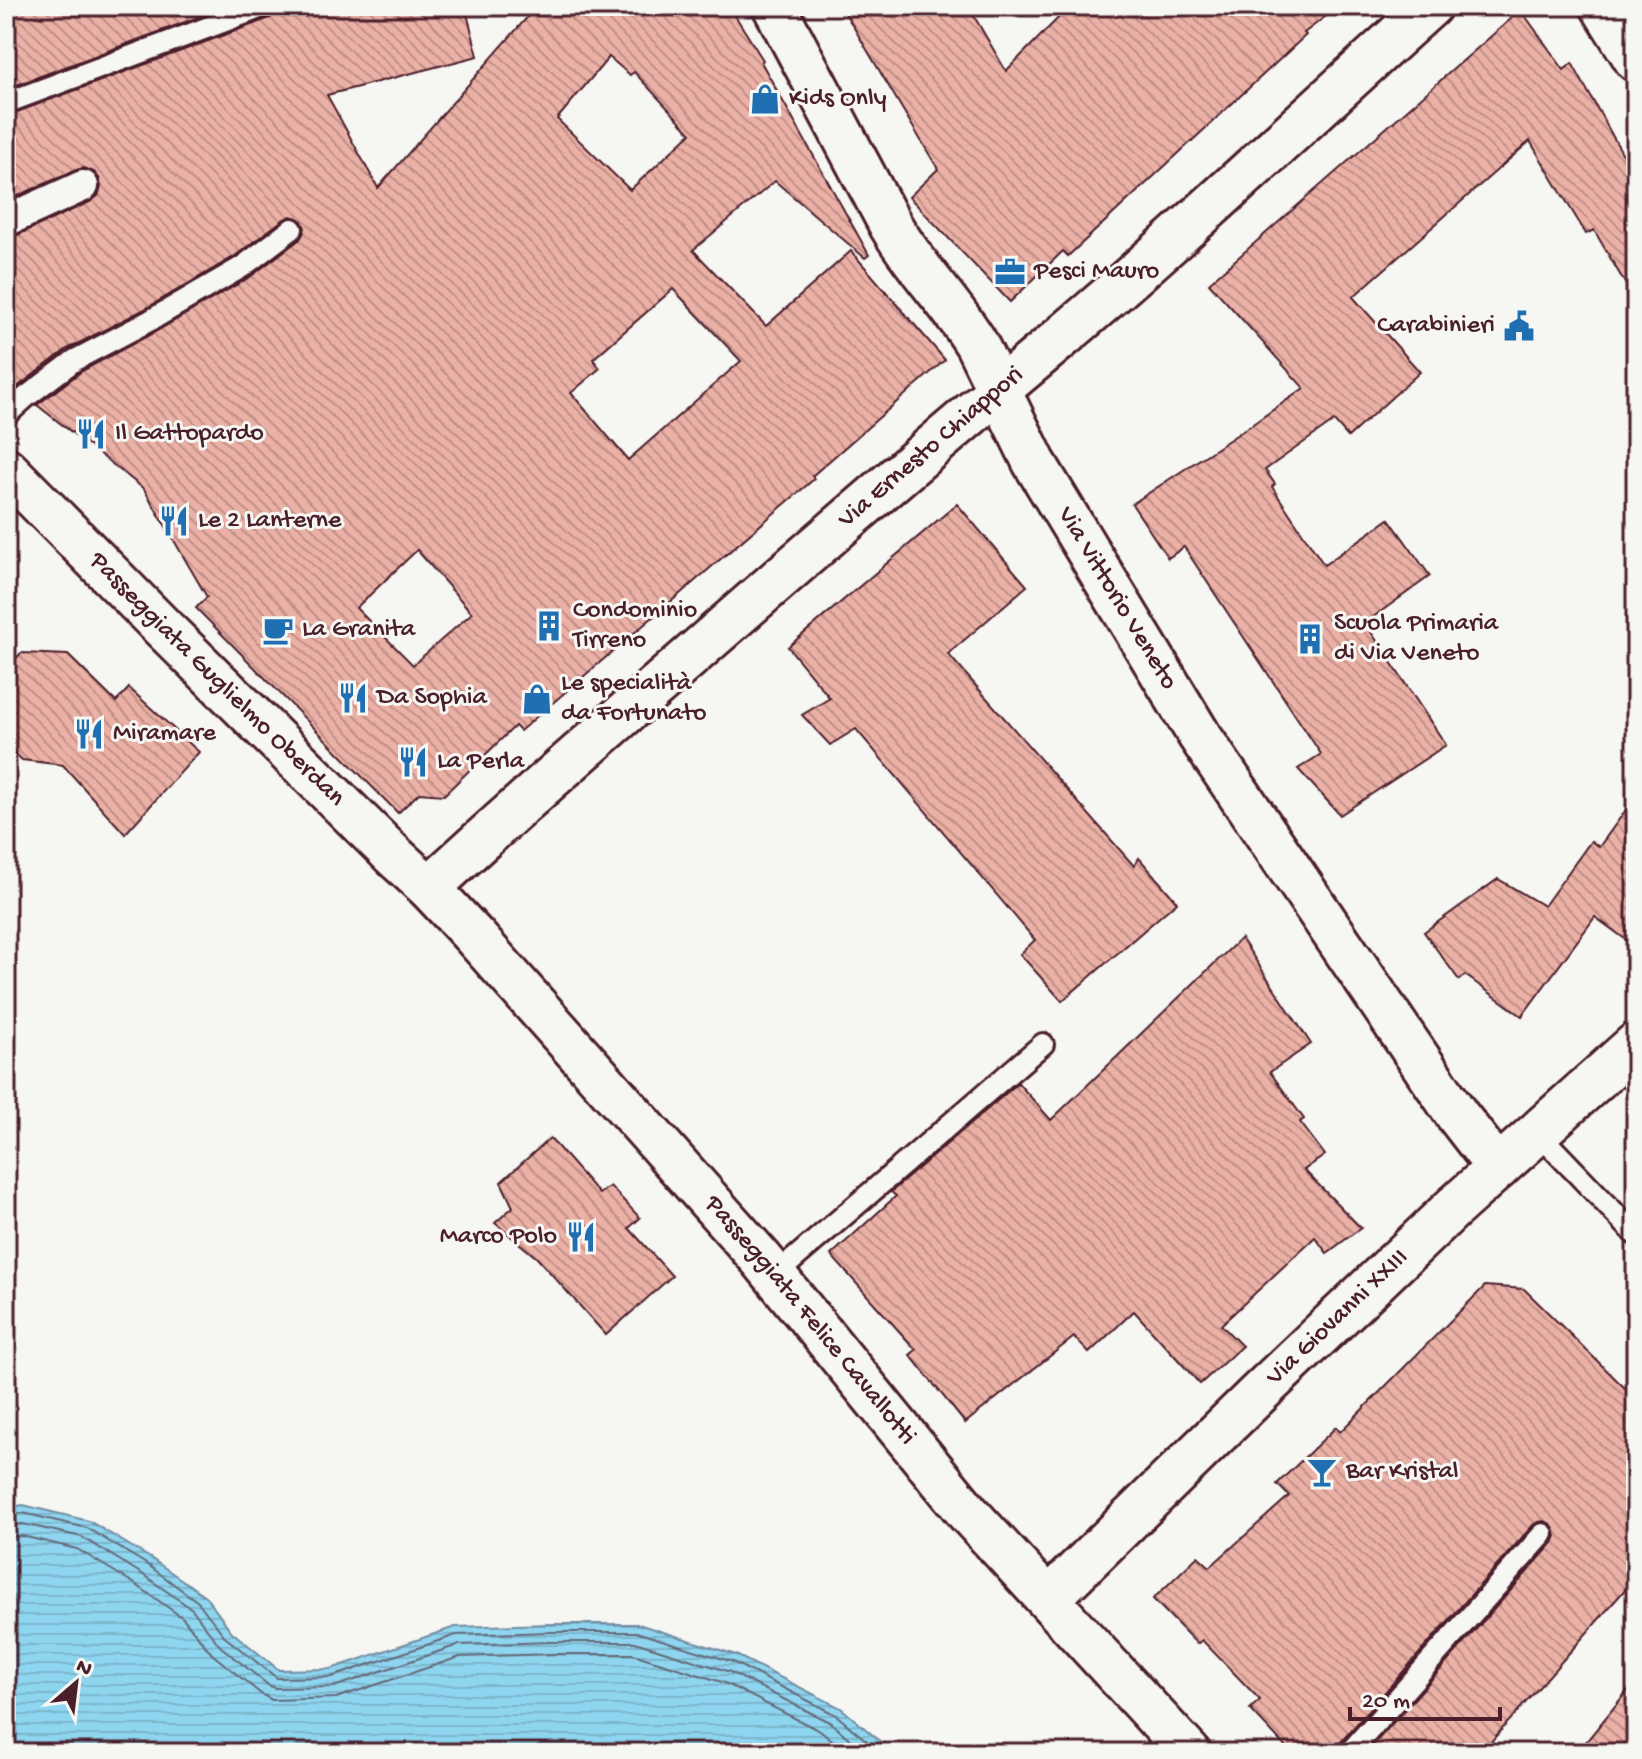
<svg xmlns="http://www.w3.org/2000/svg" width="1642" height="1759" viewBox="0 0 1642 1759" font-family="'Gochi Hand',sans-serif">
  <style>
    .water { fill: url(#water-rules); stroke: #738ca1; stroke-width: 2 }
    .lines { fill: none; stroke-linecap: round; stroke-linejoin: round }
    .shore { stroke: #656879; stroke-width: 2 }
    .building { fill: url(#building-back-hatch); stroke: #4a1f2b; stroke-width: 2; fill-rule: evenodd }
    .service-casing { stroke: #4a1f2b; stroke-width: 26 }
    .pedestrian-casing { stroke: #4a1f2b; stroke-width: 36 }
    .minor-casing { stroke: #4a1f2b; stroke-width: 48 }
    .service { stroke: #f6f6f2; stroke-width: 20 }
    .pedestrian { stroke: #f6f6f2; stroke-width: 30 }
    .minor { stroke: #f6f6f2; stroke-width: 42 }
    .labels { text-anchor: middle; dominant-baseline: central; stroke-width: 6; stroke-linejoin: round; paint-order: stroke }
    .poi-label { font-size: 26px; fill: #4a1f2b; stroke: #f6f6f2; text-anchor: start }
    .street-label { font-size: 26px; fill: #4a1f2b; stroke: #f6f6f2 }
  </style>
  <defs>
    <pattern id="water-rules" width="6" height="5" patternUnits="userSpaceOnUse" patternTransform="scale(2)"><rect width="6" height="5" fill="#8ed5ef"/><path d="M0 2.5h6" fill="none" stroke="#7cb6cd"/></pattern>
    <pattern id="building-back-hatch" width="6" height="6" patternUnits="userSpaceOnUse" patternTransform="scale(2)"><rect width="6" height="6" fill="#ebb1a6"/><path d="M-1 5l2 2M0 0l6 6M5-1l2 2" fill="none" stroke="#c08f87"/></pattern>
  </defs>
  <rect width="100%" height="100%" fill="#f6f6f2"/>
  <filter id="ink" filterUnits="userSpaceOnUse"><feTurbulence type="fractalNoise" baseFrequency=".0125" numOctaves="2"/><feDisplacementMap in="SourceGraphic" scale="16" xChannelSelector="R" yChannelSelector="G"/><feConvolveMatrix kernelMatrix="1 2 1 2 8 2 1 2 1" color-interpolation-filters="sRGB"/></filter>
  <g filter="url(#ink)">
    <path class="water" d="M23 1505 89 1521 152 1559 205 1596 232 1632 279 1670 331 1669 455 1627 550 1624H638L736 1655 841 1708 894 1753H6V1508Z"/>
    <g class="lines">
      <g class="shore">
        <path d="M6 1515 23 1513 87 1528 148 1565 198 1602 226 1638 277 1678 332 1677 456 1635 550 1632H636L733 1662 836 1715 881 1753"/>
        <path d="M6 1525 23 1524 82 1537 142 1574 192 1609 220 1646 268 1685 275 1688 334 1687 458 1645 550 1642H635L730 1672 831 1723 866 1753"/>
        <path d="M6 1537 22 1536 77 1549 135 1584 183 1618 212 1654 261 1694 272 1700 336 1698 460 1657 551 1654H633L725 1683 824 1733 847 1753"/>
      </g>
    </g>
    <g class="building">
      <path d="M6 6H228L6 89Z"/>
      <path d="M278 6H465L478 56 327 95 378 188 537 6H729L763 60 761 62 869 255 865 258 775 181 693 250 766 326 851 251 945 360 812 476 814 479 520 731 515 726 444 795 419 793 398 813 196 608 207 597 144 489 37 405 82 371 157 331 250 277 300 239 305 228 302 221 291 216 284 219 235 256 145 309 67 349 16 388 6 380V239L13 237 90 202 98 196 101 187 99 178 94 172 84 168 76 170 6 201V116L270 18 275 14ZM609 57 630 75 634 72 691 133 630 190 557 119ZM673 289 741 361 628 460 571 393 600 368 593 359ZM417 550 472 613 413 665 356 608Z"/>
      <path d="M841 6H968L1006 71 1070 6H1339L1304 33 1306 35 1068 256 1063 251 1010 302 909 197 938 169Z"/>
      <path d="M1521 10 1564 70 1572 63 1636 178V302L1594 230 1586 234 1530 141 1353 297 1420 372 1348 437 1334 421 1265 470 1275 484 1272 487 1324 565 1389 519 1430 576 1365 623 1446 745 1340 815 1298 769 1321 754 1184 547 1168 558 1132 504 1250 426 1304 388 1209 283Z"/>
      <path d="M957 504 1027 586 948 654 1134 866 1139 858 1177 902 1062 1001 1020 954 1035 940 856 729 830 745 802 715 830 698 788 647Z"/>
      <path d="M21 653 68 655 116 702 129 688 199 752 125 834 63 765 22 760 6 745V669Z"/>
      <path d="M1636 796V947L1595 917 1522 1016 1465 975 1459 980 1424 932 1498 879 1544 906 1591 841 1599 847Z"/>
      <path d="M1241 938 1311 1044 1270 1072 1304 1119 1300 1122 1325 1155 1304 1170 1361 1228 1327 1253 1315 1237 1221 1325 1242 1346 1200 1384 1134 1311 1089 1353 1074 1337 965 1423 910 1355 916 1350 831 1255 896 1196 891 1192 1018 1083 1051 1120Z"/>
      <path d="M550 1138 599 1194 610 1186 640 1218 629 1228 672 1276 606 1335 537 1258 495 1223 513 1207 501 1182Z"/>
      <path d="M1485 1286 1524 1289 1636 1399V1577L1481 1753H1366L1553 1543 1556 1536 1552 1525 1545 1521 1538 1522 1533 1525 1339 1744 1336 1753H1291L1250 1709 1260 1700 1202 1640 1197 1644 1153 1599 1198 1556 1210 1567 1289 1496 1277 1484 1336 1427 1340 1432Z"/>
      <path d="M1636 1680V1753H1577Z"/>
    </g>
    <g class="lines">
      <g class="service-casing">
        <g id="service">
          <path d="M6 103 265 6"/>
          <path d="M6 415 26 397 75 360 151 320 242 267 292 229"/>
          <path d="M1538 1133 1636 1235"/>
          <path d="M774 1276 1043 1044"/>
          <path d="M1349 1753 1543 1534"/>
        </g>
      </g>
      <g class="pedestrian-casing">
        <path id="pedestrian" d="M6 221 83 186"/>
      </g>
      <g class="minor-casing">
        <g id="minor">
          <path id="s1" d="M774 6 891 226C916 269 952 303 977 345L1034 462 1199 735 1457 1115 1498 1168"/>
          <path d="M1602 6 1636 60"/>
          <path id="s2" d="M6 469 160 625 394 856 429 888 474 936 762 1260 968 1513 1189 1753"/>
          <path id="s3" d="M429 888C504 818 582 751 660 683 791 568 922 454 1056 342 1184 234 1306 118 1430 6"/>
          <path id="s4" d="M1048 1599 1259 1393 1451 1210 1636 1044"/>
        </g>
      </g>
      <use href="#service" class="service"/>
      <use href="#pedestrian" class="pedestrian"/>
      <use href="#minor" class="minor"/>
    </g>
  </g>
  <defs>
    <g id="shop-bare" transform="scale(2.4)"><path d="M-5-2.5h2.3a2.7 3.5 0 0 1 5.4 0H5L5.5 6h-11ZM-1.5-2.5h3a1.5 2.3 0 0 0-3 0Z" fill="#1f6fb2" stroke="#f6f6f2" stroke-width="2.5" paint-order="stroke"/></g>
    <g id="office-bare" transform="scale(2.4)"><path d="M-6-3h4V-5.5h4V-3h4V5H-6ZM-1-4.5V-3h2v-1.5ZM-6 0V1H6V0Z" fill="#1f6fb2" stroke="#f6f6f2" stroke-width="2.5" paint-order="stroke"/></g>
    <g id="civic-bare" transform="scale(2.4)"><path d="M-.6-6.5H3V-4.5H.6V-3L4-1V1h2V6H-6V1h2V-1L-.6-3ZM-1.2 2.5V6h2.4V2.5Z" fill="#1f6fb2" stroke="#f6f6f2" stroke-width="2.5" paint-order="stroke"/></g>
    <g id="restaurant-bare" transform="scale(2.4)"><path d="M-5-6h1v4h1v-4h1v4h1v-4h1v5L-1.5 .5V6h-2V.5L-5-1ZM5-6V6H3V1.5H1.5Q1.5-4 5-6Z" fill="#1f6fb2" stroke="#f6f6f2" stroke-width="2.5" paint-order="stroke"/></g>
    <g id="building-bare" transform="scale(2.4)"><path d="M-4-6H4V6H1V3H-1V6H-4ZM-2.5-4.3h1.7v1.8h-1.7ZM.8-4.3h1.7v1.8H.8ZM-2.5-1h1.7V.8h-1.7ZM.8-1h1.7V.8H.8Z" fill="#1f6fb2" stroke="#f6f6f2" stroke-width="2.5" paint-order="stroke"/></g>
    <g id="cafe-bare" transform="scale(2.4)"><path d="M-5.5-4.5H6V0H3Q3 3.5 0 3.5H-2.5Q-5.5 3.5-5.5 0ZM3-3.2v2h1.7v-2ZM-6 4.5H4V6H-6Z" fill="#1f6fb2" stroke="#f6f6f2" stroke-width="2.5" paint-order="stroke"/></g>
    <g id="bar-bare" transform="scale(2.4)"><path d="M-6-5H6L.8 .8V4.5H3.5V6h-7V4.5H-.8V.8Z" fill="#1f6fb2" stroke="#f6f6f2" stroke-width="2.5" paint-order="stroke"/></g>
  </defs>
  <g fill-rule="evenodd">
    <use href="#shop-bare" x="765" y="99"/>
    <use href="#office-bare" x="1010" y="272"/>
    <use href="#civic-bare" x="1519" y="326"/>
    <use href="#restaurant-bare" x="91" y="434"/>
    <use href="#restaurant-bare" x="174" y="521"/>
    <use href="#building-bare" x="549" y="626"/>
    <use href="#cafe-bare" x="278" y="630"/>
    <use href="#building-bare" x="1310" y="639"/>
    <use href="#restaurant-bare" x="353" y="698"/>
    <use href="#shop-bare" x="537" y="699"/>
    <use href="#restaurant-bare" x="89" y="734"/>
    <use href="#restaurant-bare" x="413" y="762"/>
    <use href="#restaurant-bare" x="581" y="1237"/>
    <use href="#bar-bare" x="1322" y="1472"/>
  </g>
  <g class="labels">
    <g class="poi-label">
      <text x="789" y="99">Kids Only</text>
      <text x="1034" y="272">Pesci Mauro</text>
      <text x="1495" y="326" text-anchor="end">Carabinieri</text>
      <text x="115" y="434">Il Gattopardo</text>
      <text x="198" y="521">Le 2 Lanterne</text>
      <text x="573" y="611">Condominio<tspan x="573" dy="30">Tirreno</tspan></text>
      <text x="1334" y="624">Scuola Primaria<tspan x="1334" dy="30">di Via Veneto</tspan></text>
      <text x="302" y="630">La Granita</text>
      <text x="561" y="684">Le specialità<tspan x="561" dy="30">da Fortunato</tspan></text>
      <text x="377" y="698">Da Sophia</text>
      <text x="113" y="734">Miramare</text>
      <text x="437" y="762">La Perla</text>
      <text x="557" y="1237" text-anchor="end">Marco Polo</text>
      <text x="1346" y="1472">Bar Kristal</text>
    </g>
    <g class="street-label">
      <text stroke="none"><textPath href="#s3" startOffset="668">Via Ernesto Chiappori</textPath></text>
      <text stroke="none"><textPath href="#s1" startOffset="686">Via Vittorio Veneto</textPath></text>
      <text stroke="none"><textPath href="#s2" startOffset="298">Passeggiata Guglielmo Oberdan</textPath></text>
      <text stroke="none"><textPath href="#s4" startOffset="404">Via Giovanni XXIII</textPath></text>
      <text stroke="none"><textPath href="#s2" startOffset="1172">Passeggiata Felice Cavallotti</textPath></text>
    </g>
  </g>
  <rect width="1642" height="1759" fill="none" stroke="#f6f6f2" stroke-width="32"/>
  <rect x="16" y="16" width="1610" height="1727" fill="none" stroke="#4a1f2b" stroke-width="3" filter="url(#ink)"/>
  <g transform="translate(76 1683) rotate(28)" stroke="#f6f6f2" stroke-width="6" paint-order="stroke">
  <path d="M0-6L14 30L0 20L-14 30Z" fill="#4a1f2b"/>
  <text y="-12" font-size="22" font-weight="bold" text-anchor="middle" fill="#4a1f2b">N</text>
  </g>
  <path d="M1350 1707v12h150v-12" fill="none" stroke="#4a1f2b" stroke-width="4"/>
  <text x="1362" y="1707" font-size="24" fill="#4a1f2b" stroke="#f6f6f2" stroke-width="6" paint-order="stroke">20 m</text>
</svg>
